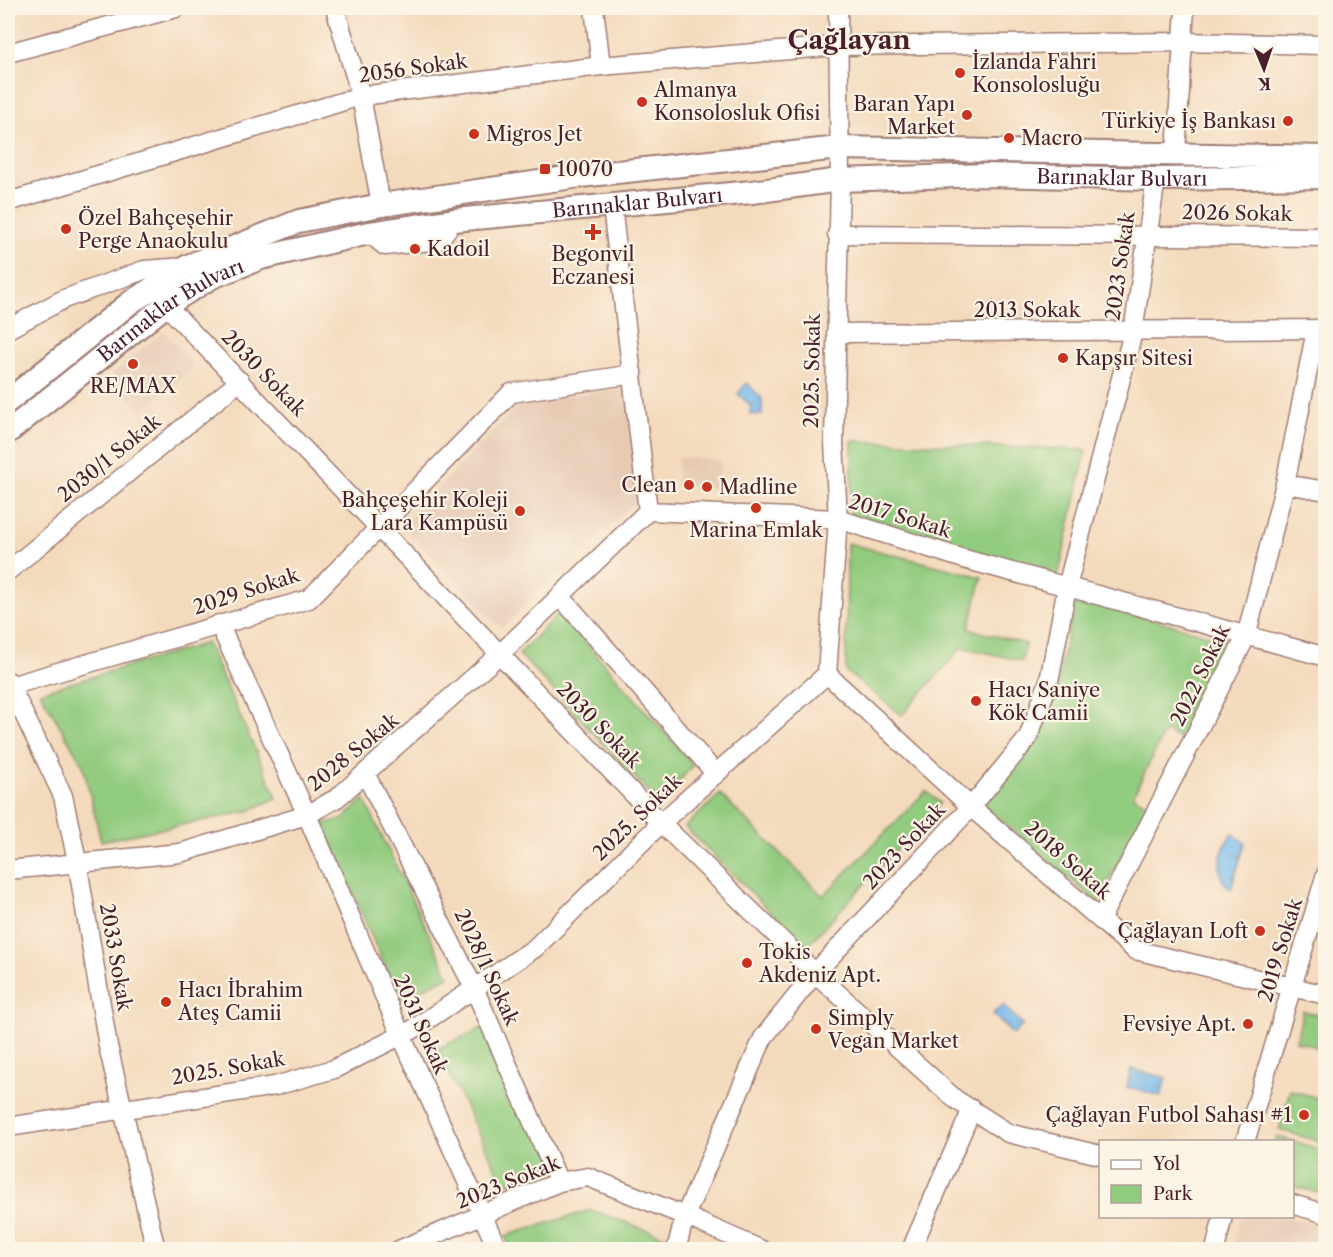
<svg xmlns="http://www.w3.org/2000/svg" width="1333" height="1257" viewBox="0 0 1333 1257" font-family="'Libre Caslon Text',serif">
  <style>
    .built { fill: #e7cab4 }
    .green { fill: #91cb7e; stroke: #6e7554; stroke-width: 1.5 }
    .water { fill: url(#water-ripples); stroke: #5f6c8a; stroke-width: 1.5 }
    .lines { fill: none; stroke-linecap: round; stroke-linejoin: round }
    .minor-casing { stroke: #9f7c74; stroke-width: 21 }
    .major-casing { stroke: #9f7c74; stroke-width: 26 }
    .minor { stroke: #fff; stroke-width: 18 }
    .major { stroke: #fff; stroke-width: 22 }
    .poi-dot { fill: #c8321e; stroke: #fcf5e5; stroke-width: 2 }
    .labels { text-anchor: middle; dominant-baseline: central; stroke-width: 4.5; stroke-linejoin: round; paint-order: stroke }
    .poi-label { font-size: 20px; fill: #4a1f2b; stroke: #fcf5e5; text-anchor: start }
    .street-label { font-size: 20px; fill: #4a1f2b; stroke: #fcf5e5 }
    .district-label { font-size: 26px; font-weight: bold; fill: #4a1f2b; stroke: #fcf5e5 }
  </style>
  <defs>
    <pattern id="water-ripples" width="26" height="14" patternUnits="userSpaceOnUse" patternTransform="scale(1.5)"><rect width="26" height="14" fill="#74b9ea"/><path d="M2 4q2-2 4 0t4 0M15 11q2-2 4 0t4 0" fill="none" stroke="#6196be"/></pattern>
  </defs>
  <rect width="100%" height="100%" fill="#fcf5e5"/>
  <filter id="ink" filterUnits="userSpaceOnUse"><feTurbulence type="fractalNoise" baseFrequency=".0167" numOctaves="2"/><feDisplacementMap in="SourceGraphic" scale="12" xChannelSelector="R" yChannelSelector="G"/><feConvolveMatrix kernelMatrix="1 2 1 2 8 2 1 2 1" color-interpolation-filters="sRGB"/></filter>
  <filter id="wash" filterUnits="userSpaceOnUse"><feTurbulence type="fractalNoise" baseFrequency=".008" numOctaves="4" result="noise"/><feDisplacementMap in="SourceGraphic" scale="24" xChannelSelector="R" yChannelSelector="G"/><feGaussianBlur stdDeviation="1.35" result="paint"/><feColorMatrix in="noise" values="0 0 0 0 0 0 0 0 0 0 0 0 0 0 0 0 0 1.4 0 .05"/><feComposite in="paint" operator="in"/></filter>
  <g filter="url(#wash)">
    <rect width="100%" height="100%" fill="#f4dabd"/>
    <g class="built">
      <path d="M164 331 194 367 141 411 111 375Z"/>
      <path d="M628 388 640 497 502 628 402 525 521 402Z"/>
      <path d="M678 457 721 460 719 488 676 484Z"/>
      <path d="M1241 1217H1289L1325 1227V1249H1232Z"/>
    </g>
    <g class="green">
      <path d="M852 441 1086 450 1058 577 851 516Z"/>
      <path d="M847 543 982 577 969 629 1026 644 1022 661 962 647 902 715 846 672Z"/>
      <path d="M1076 597 1232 642 1182 739 1165 731 1133 796 1148 804 1098 903 983 805 1038 738 1056 685Z"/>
      <path d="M559 612 693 765 660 804 519 654Z"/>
      <path d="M207 643 277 798 246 812 101 841 83 765 40 692Z"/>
      <path d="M926 791 940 803 806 947 685 827 720 794 823 896Z"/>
      <path d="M364 799 449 976 399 1000 323 823 342 820Z"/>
      <path d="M1303 1011 1325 1017V1049L1296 1041Z"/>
      <path d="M493 1023 556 1163 504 1185 437 1049Z"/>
      <path d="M1290 1090 1325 1100V1143L1279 1130Z"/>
      <path d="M1277 1136 1325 1151V1195L1293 1186 1292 1142 1275 1141Z"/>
      <path d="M591 1210 667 1237 662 1249H511L505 1236Z"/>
    </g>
    <g class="water">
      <path d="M747 383 762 399V415L750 414V405L738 394Z"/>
      <path d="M1232 833 1245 843 1231 889C1212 876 1221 848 1232 833Z"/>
      <path d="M1003 1005 1023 1025 1013 1035 993 1014Z"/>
      <path d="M1131 1069 1166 1078 1161 1096 1127 1087Z"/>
    </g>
  </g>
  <g filter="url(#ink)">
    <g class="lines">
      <g class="minor-casing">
        <g id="minor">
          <path d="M335 8 361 96 381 205"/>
          <path d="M594 8 601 66"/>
          <path d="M8 53 176 8"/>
          <path d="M1176 153 1185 8"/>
          <path d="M8 202 361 96 601 66 837 46 1182 42 1326 45"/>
          <path d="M612 206 648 511 838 519 964 559 1326 657"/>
          <path d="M369 233 385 246 439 240 454 220"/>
          <path d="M837 234 1326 237"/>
          <path d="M166 305 661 823 815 973 955 1099 1008 1133 1100 1155"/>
          <path d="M8 329 64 299 144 270 186 267"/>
          <path d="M836 333 1326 329"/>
          <path d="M1285 484 1326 491"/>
          <path d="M8 571 240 381"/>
          <path d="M560 596 716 774"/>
          <path d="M219 624 307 815 401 1035 498 1250"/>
          <path d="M827 674 971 807 1135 950 1326 995"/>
          <path d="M8 681 63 796 77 861 108 1046 156 1250"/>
          <path d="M10 686 309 599 511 393 633 374"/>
          <path d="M366 775 474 988 559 1182"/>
          <path d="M8 870 180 853 307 815 337 798 500 654 648 511"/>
          <path d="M1101 918 1246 637 1285 484 1316 330"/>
          <path d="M8 1127 275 1086 334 1069 412 1030 535 948 661 823 827 674 838 519 834 442 840 180 838 8"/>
          <path d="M1245 1142 1326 874"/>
          <path d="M1292 1204 1326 1214"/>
          <path d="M399 1250 559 1182 588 1177 685 1216 763 1038 815 973 971 807 1028 738 1049 681 1067 587 1133 332 1156 179"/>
          <path d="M676 1250 685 1216 762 1250"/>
          <path d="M911 1250 972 1109"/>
          <path d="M1215 1250 1223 1216"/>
        </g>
      </g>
      <g class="major-casing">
        <g id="major">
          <path d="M8 401 131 302 188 266 299 221 381 205 580 176 839 148 1326 157"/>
          <path id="s1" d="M8 432 166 305 212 277 261 258 369 233 454 220 752 192 840 180 985 175 1156 179 1326 177"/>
        </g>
      </g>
      <use href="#minor" class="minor"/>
      <use href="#major" class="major"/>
    </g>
  </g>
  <g class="poi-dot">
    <circle cx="960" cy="73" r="6"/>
    <circle cx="642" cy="102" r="6"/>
    <circle cx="967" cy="115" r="6"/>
    <circle cx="1288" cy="121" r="6"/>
    <circle cx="474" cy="134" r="6"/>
    <circle cx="1009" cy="138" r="6"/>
    <rect x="539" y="163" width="12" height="12" rx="3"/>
    <circle cx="66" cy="229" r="6"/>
    <path d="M590 223h6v6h6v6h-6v6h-6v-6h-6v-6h6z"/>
    <circle cx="415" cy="249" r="6"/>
    <circle cx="1063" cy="358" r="6"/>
    <circle cx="133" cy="364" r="6"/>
    <circle cx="689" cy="485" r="6"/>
    <circle cx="707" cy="487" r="6"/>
    <circle cx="756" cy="508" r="6"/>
    <circle cx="520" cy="511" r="6"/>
    <circle cx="976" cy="701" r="6"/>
    <circle cx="1260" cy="931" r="6"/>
    <circle cx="747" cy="963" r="6"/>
    <circle cx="166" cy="1002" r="6"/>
    <circle cx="1248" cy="1024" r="6"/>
    <circle cx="816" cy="1029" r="6"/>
    <circle cx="1304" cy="1115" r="6"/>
  </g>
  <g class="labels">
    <g class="poi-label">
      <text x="972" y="62">İzlanda Fahri<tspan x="972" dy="23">Konsolosluğu</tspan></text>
      <text x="654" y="90">Almanya<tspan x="654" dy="23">Konsolosluk Ofisi</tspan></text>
      <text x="955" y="104" text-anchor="end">Baran Yapı<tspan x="955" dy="23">Market</tspan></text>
      <text x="1276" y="121" text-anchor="end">Türkiye İş Bankası</text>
      <text x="486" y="134">Migros Jet</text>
      <text x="1021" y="138">Macro</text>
      <text x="557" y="169">10070</text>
      <text x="78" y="218">Özel Bahçeşehir<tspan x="78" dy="23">Perge Anaokulu</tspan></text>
      <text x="427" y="249">Kadoil</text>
      <text x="593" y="254" text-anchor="middle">Begonvil<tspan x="593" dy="23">Eczanesi</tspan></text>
      <text x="1075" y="358">Kapşır Sitesi</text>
      <text x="133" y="386" text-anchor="middle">RE/MAX</text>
      <text x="677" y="485" text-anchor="end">Clean</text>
      <text x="719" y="487">Madline</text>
      <text x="508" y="500" text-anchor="end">Bahçeşehir Koleji<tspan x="508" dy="23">Lara Kampüsü</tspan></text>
      <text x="756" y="530" text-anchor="middle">Marina Emlak</text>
      <text x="988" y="690">Hacı Saniye<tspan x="988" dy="23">Kök Camii</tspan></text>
      <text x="1248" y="931" text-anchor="end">Çağlayan Loft</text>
      <text x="759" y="952">Tokis<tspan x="759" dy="23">Akdeniz Apt.</tspan></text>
      <text x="178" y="990">Hacı İbrahim<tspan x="178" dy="23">Ateş Camii</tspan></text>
      <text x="828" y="1018">Simply<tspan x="828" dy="23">Vegan Market</tspan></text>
      <text x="1236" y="1024" text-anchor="end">Fevsiye Apt.</text>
      <text x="1292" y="1115" text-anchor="end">Çağlayan Futbol Sahası #1</text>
    </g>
    <g class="street-label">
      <text transform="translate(413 68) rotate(-8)">2056 Sokak</text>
      <text stroke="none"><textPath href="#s1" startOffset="1176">Barınaklar Bulvarı</textPath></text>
      <text stroke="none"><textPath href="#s1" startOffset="690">Barınaklar Bulvarı</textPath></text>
      <text transform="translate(1237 213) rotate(1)">2026 Sokak</text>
      <text transform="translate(1120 266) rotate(-82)">2023 Sokak</text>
      <text x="1027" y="310">2013 Sokak</text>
      <text stroke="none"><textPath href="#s1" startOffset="204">Barınaklar Bulvarı</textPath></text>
      <text transform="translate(812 371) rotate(-89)">2025. Sokak</text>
      <text transform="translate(264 373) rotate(46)">2030 Sokak</text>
      <text transform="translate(109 458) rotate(-39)">2030/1 Sokak</text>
      <text transform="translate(900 516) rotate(17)">2017 Sokak</text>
      <text transform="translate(246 591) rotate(-18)">2029 Sokak</text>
      <text transform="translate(1200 675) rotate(-64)">2022 Sokak</text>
      <text transform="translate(599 725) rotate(46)">2030 Sokak</text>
      <text transform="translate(353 752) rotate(-39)">2028 Sokak</text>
      <text transform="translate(637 817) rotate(-44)">2025. Sokak</text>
      <text transform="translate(904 846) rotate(-47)">2023 Sokak</text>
      <text transform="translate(1068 860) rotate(41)">2018 Sokak</text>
      <text transform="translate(1280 950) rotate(-73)">2019 Sokak</text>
      <text transform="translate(116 957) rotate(80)">2033 Sokak</text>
      <text transform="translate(487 967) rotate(65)">2028/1 Sokak</text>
      <text transform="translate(421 1024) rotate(66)">2031 Sokak</text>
      <text transform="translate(228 1068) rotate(-10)">2025. Sokak</text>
      <text transform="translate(508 1182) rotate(-22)">2023 Sokak</text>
    </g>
    <g class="district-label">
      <text x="849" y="40">Çağlayan</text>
    </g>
  </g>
  <rect width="1333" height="1257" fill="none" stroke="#fcf5e5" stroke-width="30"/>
  <rect x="1099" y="1140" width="195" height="78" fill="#fcf5e5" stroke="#b59f9b" stroke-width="1.5"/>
  <rect x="1111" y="1160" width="30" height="9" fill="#ffffff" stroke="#b59f9b" stroke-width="1.5"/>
  <text x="1153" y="1170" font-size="18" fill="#4a1f2b">Yol</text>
  <rect x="1111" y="1185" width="30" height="18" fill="#91cb7e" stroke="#b59f9b" stroke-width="1.5"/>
  <text x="1153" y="1200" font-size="18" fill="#4a1f2b">Park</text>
  <g transform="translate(1264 69) rotate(178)" stroke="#fcf5e5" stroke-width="4.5" paint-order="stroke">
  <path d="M0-4.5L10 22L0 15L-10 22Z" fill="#4a1f2b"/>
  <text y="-9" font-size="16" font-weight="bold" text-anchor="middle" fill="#4a1f2b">K</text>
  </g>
</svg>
